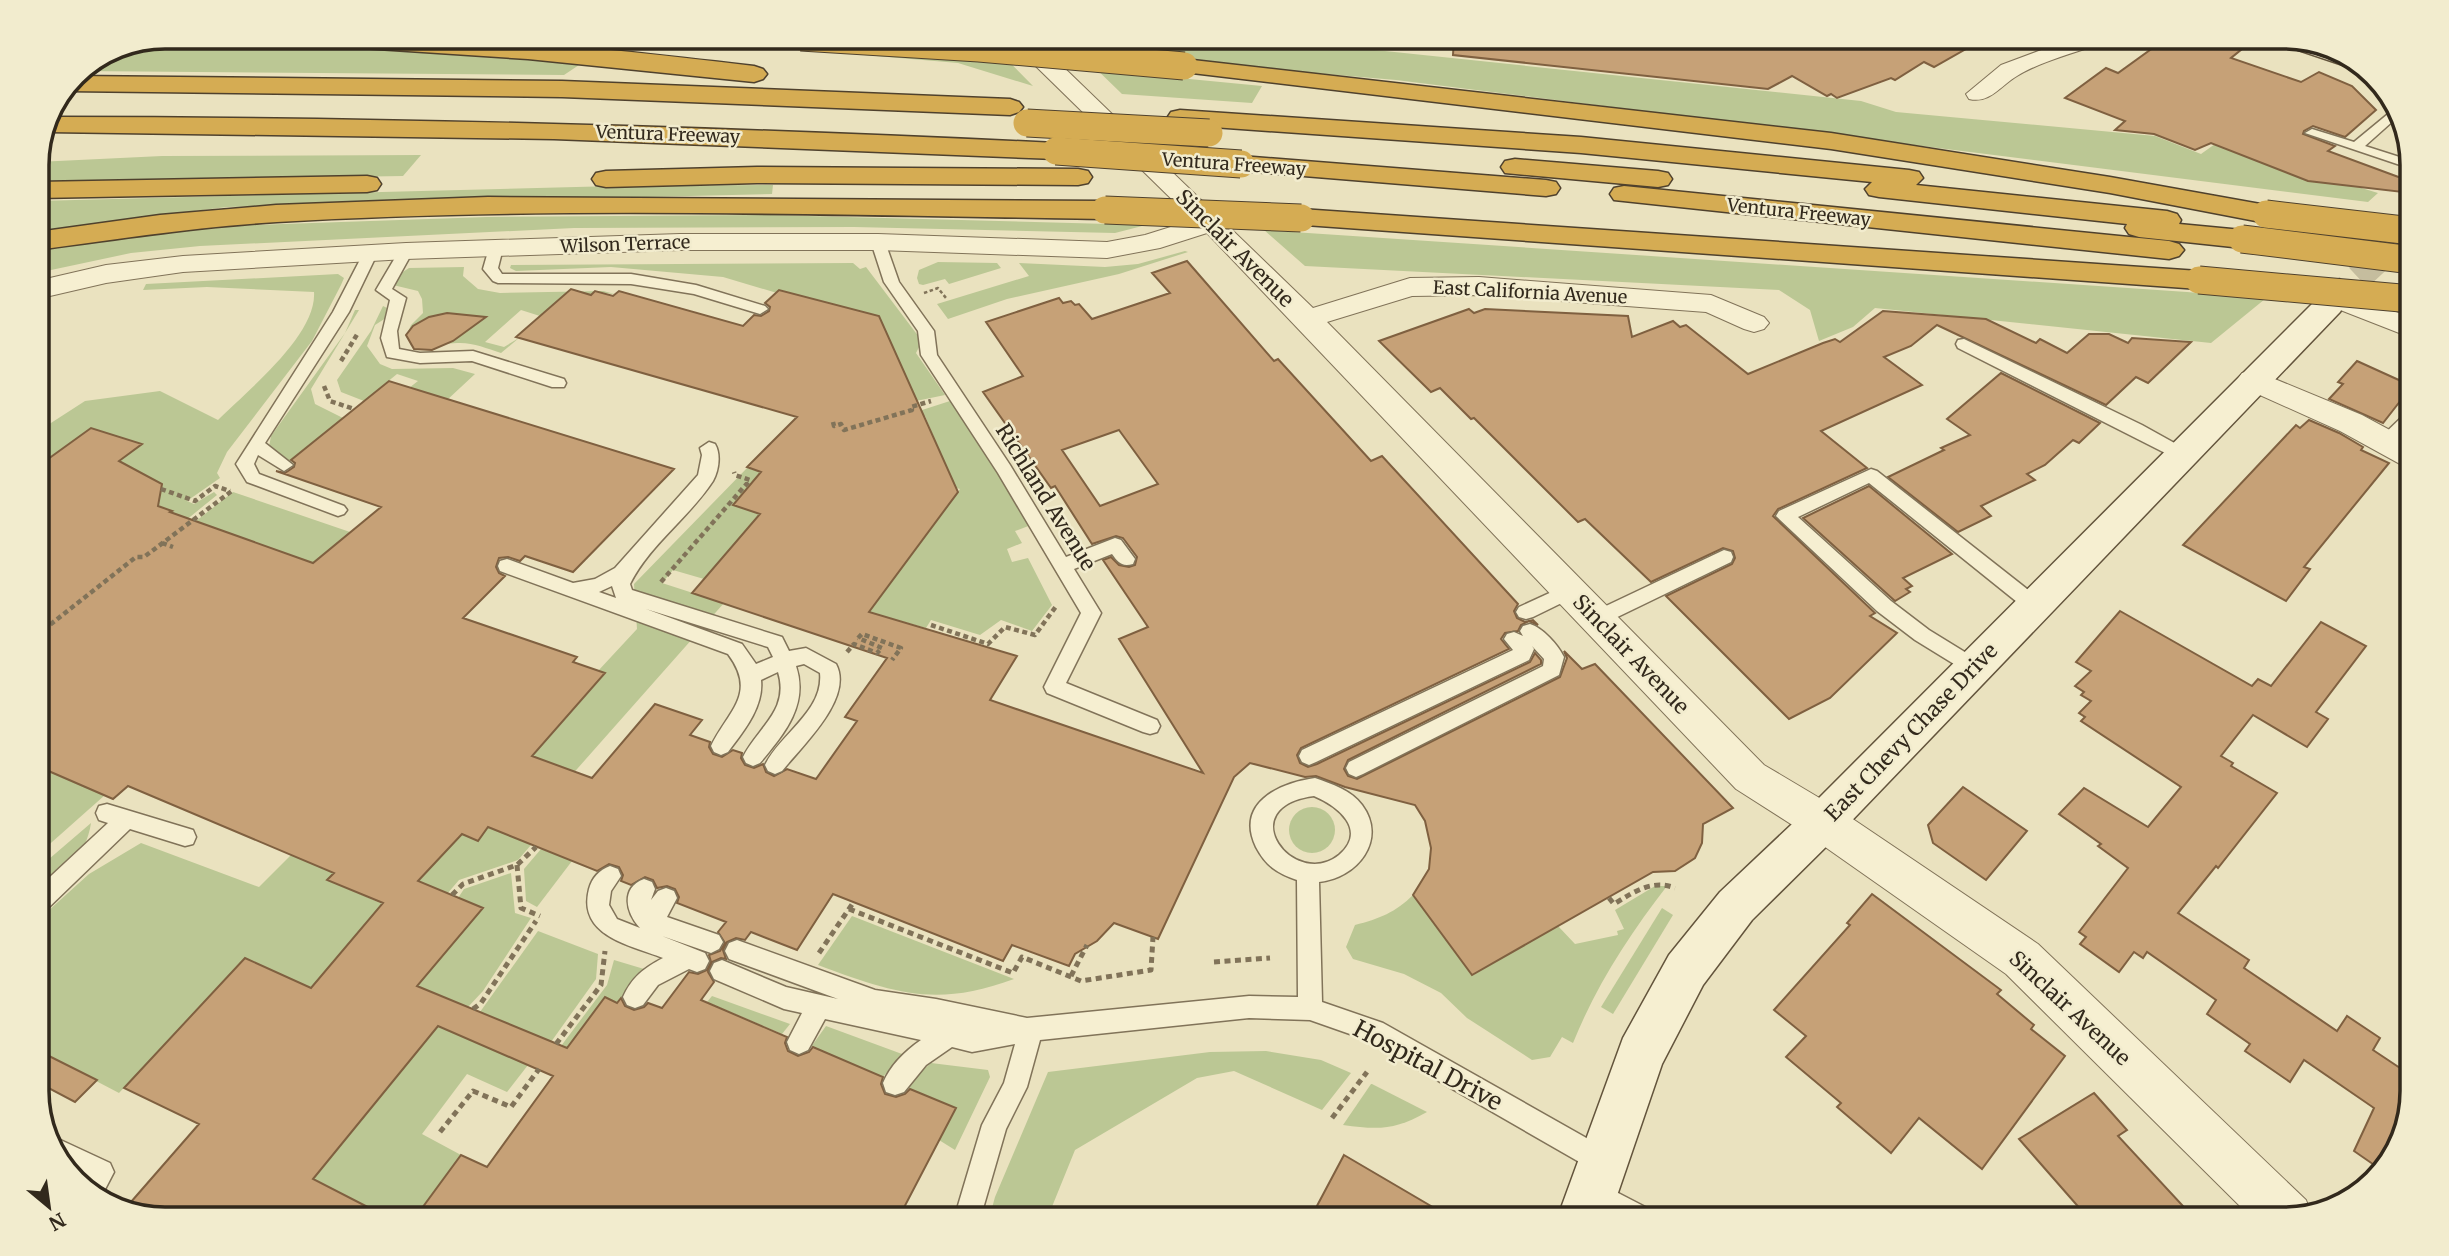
<svg xmlns="http://www.w3.org/2000/svg" width="2449" height="1256" viewBox="0 0 2449 1256" font-family="Merriweather,serif">
  <style>
    .green { fill: #bbc794 }
    .building { fill: #c6a177; stroke: #7f6040; stroke-width: 2; fill-rule: evenodd }
    .lines { fill: none; stroke-linecap: round; stroke-linejoin: round }
    .secondary-tunnel { stroke: #c5bd9e; stroke-width: 27; stroke-dasharray: 27 13; stroke-linecap: butt }
    .service-casing { stroke: #817359; stroke-width: 3 }
    .minor-casing { stroke: #817359; stroke-width: 2 }
    .secondary-casing { stroke: #63543c; stroke-width: 3 }
    .motorway-casing { stroke: #4f412d; stroke-width: 3 }
    .path-far2 { stroke: #817359; stroke-width: 2.5; stroke-dasharray: 3.5 2.5; stroke-linecap: butt }
    .path-far1 { stroke: #817359; stroke-width: 4.5; stroke-dasharray: 5 3.5; stroke-linecap: butt }
    .path { stroke: #817359; stroke-width: 5; stroke-dasharray: 6 4.5; stroke-linecap: butt }
    .service { fill: #f6efd1; fill-rule: evenodd }
    .minor { fill: #f6efd1; fill-rule: evenodd }
    .secondary { fill: #f6efd1; fill-rule: evenodd }
    .motorway { fill: #d5ac53; fill-rule: evenodd }
    .motorway-bridge-casing { stroke: #4f412d; stroke-width: 29; stroke-linecap: butt }
    .motorway-bridge { stroke: #d5ac53; stroke-width: 27 }
    .labels { text-anchor: middle; dominant-baseline: central; stroke-width: 5; stroke-linejoin: round; paint-order: stroke }
    .far-street-label { font-size: 18px; fill: #32291c; stroke: #f2ecce }
    .street-label { font-size: 21px; fill: #32291c; stroke: #f2ecce }
    .near-street-label { font-size: 24px; fill: #32291c; stroke: #f2ecce }
    .rim { fill: none; stroke: #32291c; stroke-width: 3.5 }
  </style>
  <rect width="100%" height="100%" fill="#eae2bf"/>
  <g class="green">
    <path d="M655 37H985L1033 86 958 63Z"/>
    <path d="M1174 37H1251L1861 101 1896 112 2155 136 2201 154 2215 144 2378 193 2368 202 1396 80 1184 62 1179 78 1262 86 1252 103 1122 94 1087 60Z"/>
    <path d="M157 38 383 48 582 63 564 75 79 71 116 46Z"/>
    <path d="M421 155 403 176 37 182V162L162 156Z"/>
    <path d="M773 185 772 194 227 207 97 223 37 234V201L615 186Z"/>
    <path d="M770 215 1146 225 1115 233 854 227 574 228 200 246 131 253 37 273V248L226 226 487 217Z"/>
    <path d="M1264 230 2187 292 2265 299 2211 343 1875 308 1853 327 1819 341 1810 310 1779 290 1305 266Z"/>
    <path d="M1185 251 1188 252 1119 274 1007 299 948 319 937 304 1029 276 1019 263 1105 267 1138 264Z"/>
    <path d="M938 262 997 263 1001 268 949 284 945 279 923 285 919 284 917 278 919 270Z"/>
    <path d="M853 263 860 269 866 267 922 341 916 353 945 395 916 401 879 316 777 293 723 277 611 267 516 271 510 268 511 265Z"/>
    <path d="M464 267 463 276 478 289 500 293 603 291 615 294 595 292 587 298 540 316 521 310 485 342 504 347 519 338 501 353C486 348 472 342 457 343 441 344 427 347 411 346L407 335 411 325 423 313 422 299 418 291 393 285 395 277 409 268Z"/>
    <path d="M338 274 344 278 341 285 312 341 227 452 217 473 220 478 187 501 194 504 214 492 217 495 143 555 124 548 172 511 149 502 160 492V483L91 482 141 444 91 428 37 467V432L85 401 160 391 218 420C248 390 317 335 314 292L207 287 143 290 146 284Z"/>
    <path d="M383 306 391 310 389 316 375 325 367 346 380 364 392 369 453 368 475 374 447 400 409 388 418 381 397 374 364 401 341 392 337 380 371 331Z"/>
    <path d="M355 310H359L311 389 315 404 343 418 289 461 269 447 271 436 345 333Z"/>
    <path d="M950 401 1033 520 1031 525 1015 531 1022 543 1007 549 1012 562 1028 558 1052 605 1032 631 1001 620 980 635 931 620 926 628 869 612 960 489 926 479 920 468 944 461 925 416 889 425 919 411Z"/>
    <path d="M747 468 761 472 734 505 760 514 704 579 673 570 662 583 724 603 516 838 531 845 518 860 459 880 447 894 418 882 605 674 598 671 637 629 634 584Z"/>
    <path d="M233 492 350 532 314 563 207 525 168 543Z"/>
    <path d="M37 766 105 795 43 850 37 847Z"/>
    <circle cx="1312" cy="830" r="23"/>
    <path d="M91 823C86 857 62 876 37 898V864L42 865Z"/>
    <path d="M141 843 259 887 291 855 334 873 328 880 387 906 370 923 367 922 342 951V985L310 988 245 958 119 1093 37 1050V921L89 874Z"/>
    <path d="M541 849 572 861 537 907 526 901 524 869Z"/>
    <path d="M511 873 515 913 531 918 483 991 468 1007 417 986 483 908 458 898 464 889Z"/>
    <path d="M1655 886H1667C1629 935 1596 986 1573 1043L1562 1037 1550 1057 1532 1060 1467 1018 1441 993 1404 974 1353 959 1346 947 1355 925C1379 919 1396 912 1413 895L1472 975 1558 926 1575 944 1618 935 1617 931 1624 929 1615 910Z"/>
    <path d="M1662 908 1673 915 1613 1014 1601 1007Z"/>
    <path d="M852 916 1014 979C936 1008 893 993 818 965Z"/>
    <path d="M538 931 598 954 596 979 551 1042 480 1012Z"/>
    <path d="M614 960 644 969 617 1003 605 998 567 1048 561 1046 607 985Z"/>
    <path d="M712 996 790 1024 782 1034 707 1002Z"/>
    <path d="M438 1026 528 1065 507 1092 467 1074 422 1134 461 1155 414 1219H391L313 1179Z"/>
    <path d="M826 1026 902 1054 883 1077 811 1047Z"/>
    <path d="M1266 1051 1321 1060 1351 1073 1322 1110 1234 1071 1197 1078 1075 1150 1047 1219H989L995 1197 1048 1072 1210 1052Z"/>
    <path d="M931 1063 988 1070 990 1077 955 1150 939 1140 956 1108 909 1088 914 1078Z"/>
    <path d="M1371 1084H1372L1427 1112C1395 1130 1379 1130 1343 1125Z"/>
  </g>
  <g class="building">
    <path d="M1454 37H1534L1577 41 1585 37H1987L1934 67 1924 62 1895 80 1891 78 1837 98 1831 94 1827 96 1792 76 1768 89 1453 55Z"/>
    <path d="M2168 37H2257L2231 58 2301 82 2319 72 2352 86 2376 110 2345 137 2313 126 2304 131 2303 134 2335 146 2328 151 2412 182 2411 193 2308 181 2211 143 2195 150 2154 134 2115 130 2125 121 2065 98 2106 68 2118 73Z"/>
    <path d="M1187 261 1274 361 1278 359 1371 461 1382 456 1518 604 1514 611 1517 618 1525 622 1533 620 1538 625 1529 621 1521 625 1518 631 1505 633 1501 639 1509 649 1301 748 1297 755 1300 763 1308 767 1317 764 1530 662 1535 653 1541 660V664L1348 760 1344 769 1348 776 1357 779 1560 677 1567 658 1564 651 1582 669 1595 664 1733 808 1703 824 1702 843 1695 858 1675 871 1653 872 1472 975 1413 895 1429 869 1431 848 1425 821 1415 805 1345 787 1316 776 1305 777 1250 763 1234 777 1158 939 1114 923 1097 941 1075 954 1069 966 1012 945 1003 961 833 894 797 950 751 932 745 940 736 938 727 942 723 950 726 959 721 958 712 962 708 972 714 982 701 1000 787 1037 785 1043 788 1051 798 1056 809 1052 813 1047 883 1077 881 1084 885 1094 896 1097 905 1094 910 1089 956 1108 898 1219H414L461 1155 487 1167 553 1076 438 1026 313 1179 391 1219H165L124 1210 199 1124 124 1088 245 958 311 988 383 903 327 880 334 873 128 786 113 799 37 766V467L91 428 142 444 119 461 162 484 158 506 172 511 170 512 313 563 381 507 276 471 285 473 294 467 295 463 291 460 389 381 674 469 573 572 525 556 520 561 508 557 499 558 496 567 499 573 505 576 463 618 577 657 573 662 605 673 532 756 592 778 655 704 702 720 690 735 710 742 709 747 713 754 722 757 733 750 742 753 741 758 745 765 754 768 763 764 766 772 774 776 787 769 816 779 857 721 845 717 887 658 692 593 760 514 733 505 761 472 747 467 797 417 516 337 571 289 591 295 595 291 613 296 619 291 743 326 754 315 761 316 769 311 770 307 765 303 779 290 879 316 958 492 869 612 1017 656 990 700 1203 773 1119 639 1148 627 1103 560 1111 557 1119 565 1129 567 1135 565 1137 557 1123 538 1116 536 1092 544 1055 486 1051 488 983 392 1023 376 986 322 1059 298 1063 303 1071 301 1075 305 1079 304 1092 319 1170 293 1152 273ZM1119 430 1158 484 1100 506 1062 450ZM488 827 597 871 609 864 619 867 623 875 621 881 631 885 645 877 653 880 657 888 667 886 675 889 679 897 677 903 726 922 718 932 725 943 720 951 709 955 711 962 707 970 698 974 689 972 662 1008 648 1003 644 1007 634 1010 625 1006 621 998 617 1003 605 997 567 1048 417 986 483 908 418 881 462 834 478 841Z"/>
    <path d="M1469 309 1474 313 1485 309 1628 316 1632 337 1673 321 1680 327 1686 325 1748 374 1823 343 1835 339 1840 342 1883 311 1986 319 2036 343 2040 339 2067 353 2089 334H2109L2128 343 2132 338 2191 342 2148 383 2136 377 2106 405 1937 325 1911 346 1884 357 1922 385 1821 431 1867 468 1778 509 1773 516 1875 613 1870 616 1897 633 1830 698 1789 719 1666 596 1732 564 1735 558 1733 551 1723 548 1651 582 1585 519 1578 522 1474 418 1471 419 1440 388 1431 392 1379 341Z"/>
    <path d="M447 313 486 317 453 341 432 350 414 349 406 335 413 326 429 317Z"/>
    <path d="M2357 361 2412 386 2383 423 2329 399 2343 384 2338 382Z"/>
    <path d="M2001 373 2100 423 2079 443 2073 440 2045 465 2027 474 2035 480 1981 506 1991 516 1958 532 1888 477 1944 450 1941 448 1970 435 1947 419Z"/>
    <path d="M2309 420 2339 433 2363 447 2361 450 2389 463 2304 567 2310 569 2286 601 2183 545 2296 425 2300 428Z"/>
    <path d="M1869 486 1952 554 1903 578 1912 586 1906 589 1910 592 1895 601 1803 518Z"/>
    <path d="M2120 611 2252 686 2258 679 2271 686 2321 622 2366 646 2316 712 2328 719 2307 747 2253 715 2221 756 2233 763 2231 766 2277 793 2218 868 2216 866 2178 913 2249 960 2244 968 2337 1031 2347 1016 2380 1038 2373 1050 2412 1076V1091L2399 1148 2380 1169 2354 1151 2374 1108 2304 1060 2290 1082 2245 1051 2250 1044 2207 1014 2216 1000 2147 952 2143 958 2134 952 2119 972 2080 944 2086 937 2079 932 2128 868 2098 846 2101 844 2059 814 2084 788 2148 827 2181 787 2081 721 2085 717 2079 713 2091 701 2081 695 2084 692 2075 686 2091 671 2076 662Z"/>
    <path d="M1963 787 2027 831 1986 880 1933 843 1928 825Z"/>
    <path d="M1872 894 2001 990 1997 994 2034 1025 2031 1029 2065 1056 1982 1169 1919 1118 1891 1153 1837 1107 1841 1103 1786 1057 1806 1036 1774 1010 1850 925 1847 923Z"/>
    <path d="M37 1050 97 1080 75 1102 37 1082Z"/>
    <path d="M2094 1093 2127 1130 2118 1136 2195 1219H2089L2019 1139Z"/>
    <path d="M1344 1155 1453 1219H1310Z"/>
  </g>
  <g class="lines">
    <path class="secondary-tunnel" d="M2329 305 2405 234"/>
    <g class="service-casing">
      <g id="service">
        <path d="M2388 114 2393 115V121L2365 146 2412 161V169L2305 133 2312 129 2354 142Z"/>
        <path d="M878 238 885 242 899 282 934 331 937 355 1010 465 1066 557 1115 538 1121 540 1135 559 1133 564C1121 567 1118 562 1112 554L1074 569 1101 613 1066 683 1157 720 1160 726 1157 732 1150 734 1143 732 1047 693 1044 687 1081 613 998 473 921 355 918 331 884 282 871 242Z"/>
        <path d="M496 244 503 248 498 268 502 274H631L696 285 765 306 768 309 760 314 694 294 631 284 498 283 493 281 483 269 489 248Z"/>
        <path d="M406 247 413 251 392 289 406 298 397 331 399 349 420 353 473 351 564 379 566 383 564 387H552L472 361 420 363 387 357 381 338 390 300 376 290 399 251Z"/>
        <path d="M371 248 378 252 349 312 265 443 293 465 284 471 258 455 254 464 259 474 344 506 347 510 344 514 338 516 247 482 236 464 333 312 364 252Z"/>
        <path d="M1964 339 2142 425 2187 450 2190 454 2181 460 2175 458 1958 348 1956 344 1958 340Z"/>
        <path d="M2412 411V427L2392 446H2380L2378 442 2380 438 2406 413Z"/>
        <path d="M709 442 715 444C721 454 719 470 713 481 689 518 650 544 630 584L632 590 782 637 789 651 806 648 836 664C854 698 803 745 782 771L775 774 768 771 765 765C780 734 824 711 820 673L804 664 796 666C809 705 784 734 760 763L753 766 746 763 743 757C758 727 790 710 778 672L761 680C764 707 743 732 728 752L721 755 714 752 711 746C728 711 758 694 728 654L500 571 498 566 500 561 507 559 573 583 595 579 615 568 698 475 702 455 700 448ZM612 586 616 598 599 592ZM646 609 768 647 773 657 756 664 742 644Z"/>
        <path d="M1871 469 1877 471 2041 600 2043 605 2041 610H2027L1869 483 1798 517 1891 601 1929 630 1981 662 1984 667 1981 672 1974 675 1967 672 1915 640 1877 611 1776 516 1779 511Z"/>
        <path d="M1724 550 1731 552 1733 557 1731 562 1603 624 1596 626 1589 624 1586 619 1589 614Z"/>
        <path d="M1569 584 1576 586 1578 591 1576 596 1533 617 1526 619 1519 617 1516 612 1519 607Z"/>
        <path d="M1530 624C1543 628 1558 645 1564 657L1559 675 1363 774 1356 777 1349 774 1346 768 1349 762 1543 666 1544 659 1532 646 1534 649 1529 660 1316 762 1309 765 1302 762 1299 756 1302 750 1513 650 1504 639 1507 634 1514 632 1523 636 1520 631 1523 626Z"/>
        <path d="M1315 778C1332 784 1351 790 1362 805 1388 840 1357 878 1319 882L1322 1002 1383 1023 1613 1153 1617 1162 1613 1171 1604 1175 1595 1171 1367 1040 1310 1020 1249 1018 1040 1040 1027 1087 1006 1129 980 1219H954L982 1125 1004 1083 1015 1044 972 1052 952 1047 926 1065 904 1092 895 1095 886 1092 883 1083C890 1066 905 1051 921 1040L825 1019 808 1050 799 1054 790 1050 787 1042 802 1013 784 1009 714 979 710 971 714 963 722 960 786 987 838 999 729 959 725 951 729 943 737 940 875 990 936 999 1027 1018 1249 996 1298 997 1297 880C1277 873 1266 866 1256 847 1235 803 1279 783 1315 778ZM1314 796C1338 806 1368 830 1339 855 1294 891 1230 807 1314 796Z"/>
        <path d="M107 804 193 830 196 837 193 844 185 846 130 829 45 911 37 914V889L108 823 99 820 96 813 99 806Z"/>
        <path d="M610 866 618 869 621 876 611 891 609 905 617 919 640 928C626 913 620 888 644 879L652 882 655 889 651 900 658 891 666 888 674 891 677 898 667 917 719 935 723 942 719 949 711 953 662 936 705 953 709 961 705 969 697 972 689 969 658 985 643 1005 635 1008 627 1005 623 997C632 977 644 968 663 958 630 945 577 936 589 889 592 878 599 870 610 866Z"/>
        <path d="M54 1137 110 1163 114 1172 100 1199 80 1182 83 1177 58 1162 50 1139Z"/>
        <path d="M1593 1180 1651 1210 1655 1219C1630 1219 1592 1221 1580 1193L1584 1184Z"/>
      </g>
    </g>
    <g class="minor-casing">
      <g id="minor">
        <path d="M1006 37H1031L1042 47 1084 37H1123L1120 42 1054 58 1313 308 1410 278 1479 277 1711 295 1764 317 1769 323 1764 329 1754 332 1744 329 1706 312 1479 295 1412 296 1327 322 1764 765 1838 809 2038 944 2306 1200 2310 1211 2285 1219H2253L2006 974 1808 835 1736 789 1207 233 1160 248 1107 258 878 250H680L406 259 183 272 106 283 37 299V281L106 265 183 256 406 243 680 234H878L1107 242 1145 235 1193 220Z"/>
        <path d="M2076 37H2109L2105 42C2078 52 2041 61 2017 76 2000 86 1990 104 1969 99L1966 94 2001 65Z"/>
        <path d="M2335 289 2412 318V338L2325 304 2320 298 2325 292Z"/>
        <path d="M2253 370 2362 415 2412 442V467L2400 464 2340 431 2242 387 2237 380 2242 373Z"/>
      </g>
    </g>
    <g class="secondary-casing">
      <g id="secondary">
        <path d="M2271 37H2284L2341 50 2359 66 2343 65 2274 42Z"/>
        <path d="M2329 296 2340 298 2344 305 2340 312 1838 835 1752 920 1703 985 1662 1064 1609 1219H1557L1623 1038 1669 955 1720 892 1808 809 2318 298Z"/>
      </g>
    </g>
    <g class="motorway-casing">
      <g id="motorway">
        <path d="M289 37C443 30 601 48 754 66L763 69 767 74 763 79 754 82 528 59 301 44 292 42Z"/>
        <path d="M1184 59 1831 133 2110 177 2266 205 2276 208 2280 214 2276 220 2266 223 2110 193 1831 149 1175 71 1172 66 1175 61Z"/>
        <path d="M73 76 562 81 1010 99 1019 102 1023 107 1019 112 1010 115 562 97 67 91Z"/>
        <path d="M1180 110 1581 137 1909 170 1919 172 1923 178 1916 185 2167 211 2177 214 2181 220 2179 224 2242 230 2252 233 2257 239 2252 245 2242 248 2139 237 2129 234 2125 228 2127 224 1879 197 1869 195 1865 189 1872 182 1581 153 1171 124 1167 118 1171 112Z"/>
        <path d="M55 117C389 117 722 127 1056 143L1066 145 1069 151 1066 157 1056 159 554 139 48 132Z"/>
        <path d="M1241 156 1546 180 1556 182 1560 188 1556 194 1546 196 1231 170 1227 164 1231 158Z"/>
        <path d="M1515 159 1658 171 1668 173 1672 179 1668 185 1658 187 1505 173 1501 167 1505 161Z"/>
        <path d="M757 167 1078 169 1088 171 1092 177 1088 183 1078 185 757 183 606 187 596 185 592 179 596 173 606 171Z"/>
        <path d="M367 176 377 178 381 184 377 190 367 192 37 198V182Z"/>
        <path d="M1624 186 2169 241 2179 244 2184 250 2179 256 2169 259 1614 200 1610 194 1614 188Z"/>
        <path d="M488 197 1105 201 1115 204 1119 210 1115 216 1105 219C829 215 553 206 277 222 197 227 117 239 37 250V232L160 215 276 205Z"/>
        <path d="M1301 209 2199 271 2210 274 2214 280 2210 286 2199 289 1291 224 1287 218 1291 212Z"/>
      </g>
    </g>
    <path class="path-far2" d="M924 293 938 288 946 298"/>
    <g class="path-far1">
      <path d="M341 361 358 333"/>
      <path d="M324 386 330 401 354 409"/>
      <path d="M833 422 834 426 841 424 844 430 912 410 911 407 931 401"/>
      <path d="M161 489 195 501 215 486 230 491"/>
      <path d="M162 543 173 547"/>
      <path d="M661 582 750 480 735 475 734 472"/>
      <path d="M931 625 988 644 1005 627 1035 635 1057 605"/>
      <path d="M37 635 136 557H144L233 490"/>
      <path d="M858 638 862 634 901 648 892 660"/>
      <path d="M847 652 854 644 877 653 882 648 858 638"/>
    </g>
    <g class="path">
      <path d="M517 865 521 908 540 916"/>
      <path d="M452 895 463 884 517 865 536 847"/>
      <path d="M1609 898 1614 904C1634 892 1652 879 1675 888"/>
      <path d="M849 909 1013 973 1022 957 1081 981 1151 970 1153 937"/>
      <path d="M819 953 853 903"/>
      <path d="M1214 962 1270 958"/>
      <path d="M1071 976 1087 945"/>
      <path d="M473 1009 481 1003 536 921"/>
      <path d="M556 1044 601 985 605 951"/>
      <path d="M1332 1118 1367 1072"/>
      <path d="M440 1132 473 1091 511 1107 539 1069"/>
    </g>
    <use href="#service" class="service"/>
    <use href="#minor" class="minor"/>
    <use href="#secondary" class="secondary"/>
    <use href="#motorway" class="motorway"/>
    <g class="motorway-bridge-casing">
      <g id="motorway-bridge">
        <path d="M801 37 979 48 1184 66"/>
        <path d="M1027 123 1209 133"/>
        <path d="M1056 151 1241 164"/>
        <path d="M1105 210 1301 218"/>
        <path d="M2266 214 2412 231"/>
        <path d="M2242 239 2412 260"/>
        <path d="M2199 280 2412 299"/>
      </g>
    </g>
    <use href="#motorway-bridge" class="motorway-bridge"/>
  </g>
  <g class="labels">
    <g class="far-street-label">
      <text transform="translate(668 134) rotate(2)">Ventura Freeway</text>
      <text transform="translate(1234 164) rotate(4)">Ventura Freeway</text>
      <text transform="translate(1799 212) rotate(6)">Ventura Freeway</text>
      <text transform="translate(625 244) rotate(-2)">Wilson Terrace</text>
      <text transform="translate(1530 292) rotate(3)">East California Avenue</text>
    </g>
    <g class="street-label">
      <text transform="translate(1235 248) rotate(45)">Sinclair Avenue</text>
      <text transform="translate(1046 497) rotate(58)">Richland Avenue</text>
      <text transform="translate(1631 654) rotate(46)">Sinclair Avenue</text>
      <text transform="translate(1911 732) rotate(-46)">East Chevy Chase Drive</text>
      <text transform="translate(2070 1008) rotate(43)">Sinclair Avenue</text>
    </g>
    <g class="near-street-label">
      <text transform="translate(1428 1065) rotate(28)">Hospital Drive</text>
    </g>
  </g>
  <path d="M0 0H2449V1256H0ZM165 49H2284A116 116 0 0 1 2400 165V1091A116 116 0 0 1 2284 1207H165A116 116 0 0 1 49 1091V165A116 116 0 0 1 165 49Z" fill="#f2ecce" fill-rule="evenodd"/>
  <path class="rim" d="M165 49H2284A116 116 0 0 1 2400 165V1091A116 116 0 0 1 2284 1207H165A116 116 0 0 1 49 1091V165A116 116 0 0 1 165 49Z"/>
  <g transform="translate(49 1207) rotate(151)" stroke="#f2ecce" stroke-width="5" paint-order="stroke">
  <path d="M0-5L12 26L0 18L-12 26Z" fill="#32291c"/>
  <text y="-10" font-size="19" font-weight="bold" text-anchor="middle" fill="#32291c">N</text>
  </g>
</svg>
